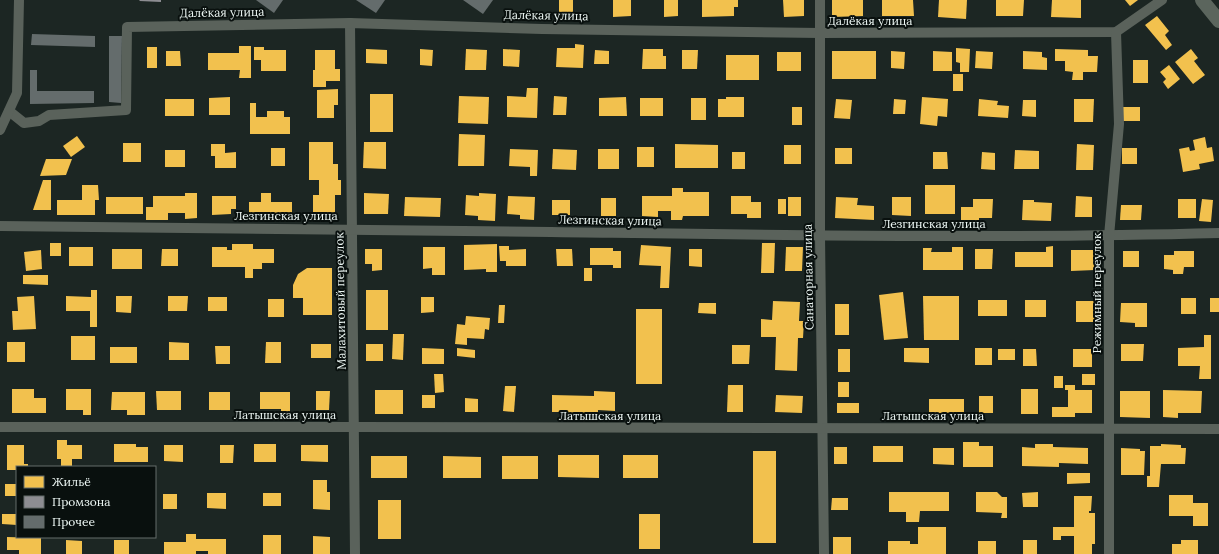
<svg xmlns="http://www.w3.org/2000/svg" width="1219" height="554" viewBox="0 0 1219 554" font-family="Lora,serif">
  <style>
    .homes { fill: #f2c14e }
    .industry { fill: #8d8d92 }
    .building { fill: #646c6c }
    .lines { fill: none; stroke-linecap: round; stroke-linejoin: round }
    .street { stroke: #5a625b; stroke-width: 10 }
    .secondary { stroke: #5b655d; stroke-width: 14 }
    .labels { text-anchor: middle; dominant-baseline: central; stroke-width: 4; stroke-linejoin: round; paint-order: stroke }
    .street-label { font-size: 12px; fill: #edf7f4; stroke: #09100e }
  </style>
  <rect width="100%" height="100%" fill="#1c2623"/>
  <g class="homes">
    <rect x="559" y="0" width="14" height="15"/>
    <path d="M613 0H631V16L613 17Z"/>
    <path d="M664 0H678V16L664 17Z"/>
    <path d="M702 0H738V7H734V16L702 17Z"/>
    <path d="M783 0H804V16L784 17Z"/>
    <path d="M832 0H863V16L832 17Z"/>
    <path d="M882 0H913L914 16H882Z"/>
    <path d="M939 0H967L966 19 938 17Z"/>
    <path d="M996 0H1024L1023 16H996Z"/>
    <path d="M1052 0H1081V18L1051 17Z"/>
    <path d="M1125 0H1138L1130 6Z"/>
    <path d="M1157 16 1169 31 1165 35 1172 45 1166 50 1145 25Z"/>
    <path d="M575 44 584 45 583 68 556 67 557 48H575Z"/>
    <path d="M239 46H251V78H239L240 70H208V53H239Z"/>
    <rect x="147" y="47" width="10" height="21"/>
    <path d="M254 47H264V50H286V71H261V60H254Z"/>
    <path d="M956 48 970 49 969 72H960V63L956 62Z"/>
    <path d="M366 49 387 50V64L366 63Z"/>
    <path d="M420 49 433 50 432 66 420 65Z"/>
    <path d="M466 49 487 50 486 70H465Z"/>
    <path d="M503 49 520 50 519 67 503 66Z"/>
    <path d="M643 49H663V56H666V69H642Z"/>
    <path d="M1055 49 1088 50V56H1098L1097 72H1083V80H1072L1073 72 1065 71V61H1055Z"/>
    <path d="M1191 49 1198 58 1194 61 1205 75 1193 84 1175 62Z"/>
    <path d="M315 50H335V69H340V81H326V87H313V70H315Z"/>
    <path d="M595 50 609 51V64H594Z"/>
    <path d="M682 50H698L697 69H682Z"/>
    <path d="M166 51H180L181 66H166Z"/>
    <rect x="832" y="51" width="44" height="28"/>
    <path d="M891 51 905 52 904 69 891 68Z"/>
    <path d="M933 51 952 52V71H933Z"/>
    <path d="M976 51 993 52 992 69 975 68Z"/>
    <path d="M1023 51 1042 52V57L1047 58V70L1023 69Z"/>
    <rect x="777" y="52" width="24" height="19"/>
    <rect x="726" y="55" width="33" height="25"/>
    <rect x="1133" y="60" width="15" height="23"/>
    <path d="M1169 65 1180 79 1168 89 1163 82 1166 79 1160 72Z"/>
    <rect x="953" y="74" width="10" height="17"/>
    <path d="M527 88H538L537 118 507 117V96L526 97Z"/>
    <path d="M338 89V105H334V118H317V90Z"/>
    <rect x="370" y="94" width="23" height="38"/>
    <path d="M459 96 489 97 488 124 458 123Z"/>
    <path d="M554 96 567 97 566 115H553Z"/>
    <path d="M230 97V115H209V98Z"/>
    <path d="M626 97 627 116H599V98Z"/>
    <path d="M726 97H744V117H718V99H726Z"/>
    <path d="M922 97 948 99 947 117 938 116 937 126 920 124Z"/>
    <rect x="640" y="98" width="23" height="18"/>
    <rect x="691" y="98" width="15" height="22"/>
    <rect x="165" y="99" width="29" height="17"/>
    <path d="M836 99 852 100 850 119 834 118Z"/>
    <path d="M894 99 906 100 905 114H893Z"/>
    <path d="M979 99 998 101 997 105 1009 106 1008 118 978 116Z"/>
    <path d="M1074 99H1094L1093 122H1074Z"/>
    <path d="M1023 100H1036V117L1022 116Z"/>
    <path d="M250 103H256V117H267V111H284V117H290V134H250Z"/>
    <rect x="792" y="107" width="10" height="18"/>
    <rect x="1122" y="107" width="18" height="14"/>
    <path d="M459 134 485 135 484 166H458Z"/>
    <path d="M77 136 85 147 71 157 63 146Z"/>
    <path d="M1205 137 1207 148 1212 147 1214 161 1199 164 1200 169 1183 172 1179 149 1189 147 1190 151 1195 150 1193 140Z"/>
    <path d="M309 142H333V164H338V180H341V195H335V217H313V195H319V180H309Z"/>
    <path d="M364 142H386V169L363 168Z"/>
    <rect x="123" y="143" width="18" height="19"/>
    <path d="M211 144H225V153L236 152V168H215V156H211Z"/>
    <path d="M675 144 718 145V168H675Z"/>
    <path d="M1077 144 1094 145 1093 170H1076Z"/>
    <rect x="784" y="145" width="17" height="19"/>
    <rect x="637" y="147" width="17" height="20"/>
    <rect x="271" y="148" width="14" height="18"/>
    <rect x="835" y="148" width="17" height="16"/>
    <rect x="1122" y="148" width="15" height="16"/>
    <path d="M510 149 538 150 537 176H530V167L509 166Z"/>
    <path d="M553 149 577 150 576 170 552 169Z"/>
    <rect x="598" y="149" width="21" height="20"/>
    <rect x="165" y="150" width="20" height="17"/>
    <path d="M1015 150 1039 151V169H1014Z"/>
    <rect x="732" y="152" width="13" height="17"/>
    <path d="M933 152H947L948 169H933Z"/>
    <path d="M982 152 995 153V170L981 169Z"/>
    <path d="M46 159H72L66 175 40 176Z"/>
    <path d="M43 180H51V210H33Z"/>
    <path d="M82 185H98L99 200H95V215H57V200H82Z"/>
    <rect x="925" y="185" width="30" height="29"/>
    <path d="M672 188H683V192H709V216H683L682 220H671V211H658V217L642 216V196H672Z"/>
    <path d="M185 193H197V218L185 219V213H168V220H146V207H153V196H185Z"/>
    <path d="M261 193H271V202H292V214H268V217H256V219H249V202H261Z"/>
    <path d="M364 193 389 194 388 214H364Z"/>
    <path d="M479 193 496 194 495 221 478 220V216L465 215 466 195 479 196Z"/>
    <path d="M212 196H236V209H231V214L212 215Z"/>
    <path d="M508 196 535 197 534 220 520 219V215L507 214Z"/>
    <path d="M731 196H751V202H761V218H747V214H731Z"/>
    <path d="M1076 196 1092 197V217H1075Z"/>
    <rect x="106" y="197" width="37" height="17"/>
    <path d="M405 197 441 198 440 217 404 216Z"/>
    <rect x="788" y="197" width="13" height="19"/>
    <path d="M836 197 858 198 857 205 874 206V220L835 218Z"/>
    <path d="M892 197H911V216L892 215Z"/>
    <rect x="601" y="198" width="15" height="18"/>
    <rect x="778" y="199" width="8" height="15"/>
    <path d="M973 199H993L992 218H979V222H961V207H973Z"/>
    <rect x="1178" y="199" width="18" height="19"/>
    <path d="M1202 199 1213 200 1211 222 1199 221Z"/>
    <rect x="552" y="200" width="18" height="15"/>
    <path d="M1023 200H1034V202L1052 203 1051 221 1022 220Z"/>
    <path d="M1121 205H1142L1141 220H1120Z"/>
    <rect x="50" y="243" width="11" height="13"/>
    <path d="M762 243H775L774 273H761Z"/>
    <path d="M232 244H253V249H274V263H262V269H253V278H245V267H212V247H227V250H232Z"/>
    <path d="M497 244V272H486V269L464 270V245Z"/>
    <path d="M641 245 671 247 669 288H660L661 266 639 265Z"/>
    <path d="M499 246H509V250L526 249V266H506V261H500Z"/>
    <path d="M1053 246V267H1015V252H1046V247Z"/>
    <rect x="69" y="247" width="24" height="19"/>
    <path d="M423 247H445V275H432V268L423 269Z"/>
    <path d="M786 247H803L802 271H785Z"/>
    <path d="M952 247H963V270H923V248H932L931 252H952Z"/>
    <path d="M590 248H613V251H621V268H613V265H590Z"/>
    <rect x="112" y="249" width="30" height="20"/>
    <path d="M162 249H178V266H161Z"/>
    <path d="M365 249H382V270L372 271V264H365Z"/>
    <path d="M556 249H572L573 266H557Z"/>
    <path d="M689 249H702V267L689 266Z"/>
    <path d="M975 249H993L992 269H975Z"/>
    <path d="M41 250 42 269 26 271 24 252Z"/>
    <path d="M1071 250H1094L1095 270 1071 271Z"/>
    <rect x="1123" y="251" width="16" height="16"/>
    <path d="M1174 251H1194V267H1184L1183 274H1173V270L1164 269V255H1174Z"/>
    <path d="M307 268H332V315H303V298H293V285L298 274Z"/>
    <rect x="584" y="268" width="8" height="13"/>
    <path d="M23 275H48V285L23 284Z"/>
    <path d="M91 290H97V327H90V311H66V296L91 297Z"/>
    <rect x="366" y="290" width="22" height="40"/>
    <path d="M903 292 908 338 884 340 879 295Z"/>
    <path d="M34 296 36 329 13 330 12 311H18L17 297Z"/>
    <path d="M116 296H132L131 313 116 312Z"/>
    <path d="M168 296H188L187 311H168Z"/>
    <path d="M923 296H959V340H924Z"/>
    <rect x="208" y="297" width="19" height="14"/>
    <path d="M421 297H434V312L421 313Z"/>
    <rect x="1181" y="298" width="15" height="16"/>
    <rect x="1210" y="298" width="9" height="14"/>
    <rect x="268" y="299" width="16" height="18"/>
    <rect x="978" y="300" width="29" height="16"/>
    <rect x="1025" y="300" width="21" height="17"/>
    <path d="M773 301 800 302 799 321H804L803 338H798L797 371 775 370 776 337H761V319L772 320Z"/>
    <rect x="1076" y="301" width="19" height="21"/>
    <path d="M699 303H716V314L698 313Z"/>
    <path d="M1121 303H1147V327H1135V323L1120 322Z"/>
    <rect x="835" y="304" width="14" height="31"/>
    <path d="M499 305H505L504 323H498Z"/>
    <rect x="636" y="309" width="26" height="75"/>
    <path d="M466 316 490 318 489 330 485 329 484 339 467 338V345L455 344 457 324 465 325Z"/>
    <path d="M393 334H404L403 360 392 359Z"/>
    <path d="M1204 335H1211V379H1199L1200 366H1178V348L1204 347Z"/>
    <rect x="71" y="336" width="24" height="24"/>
    <rect x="7" y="342" width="18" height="20"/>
    <path d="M169 342 189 343V360H169Z"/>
    <path d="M266 342H281V363H265Z"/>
    <rect x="311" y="344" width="20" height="14"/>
    <rect x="366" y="344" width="17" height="17"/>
    <path d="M1121 344H1144L1143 361H1121Z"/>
    <path d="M732 345H750L749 364H732Z"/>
    <path d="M215 346H230V364H216Z"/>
    <rect x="110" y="347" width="27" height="16"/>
    <path d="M422 348 444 349V364H422Z"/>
    <path d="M457 348 475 350V358L457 356Z"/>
    <path d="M904 348H929V363L904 362Z"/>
    <rect x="975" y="348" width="17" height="17"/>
    <rect x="838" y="349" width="12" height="23"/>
    <rect x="998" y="349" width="17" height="11"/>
    <path d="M1023 349H1036L1037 366H1023Z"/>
    <rect x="1073" y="349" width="19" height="18"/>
    <path d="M434 374H443L444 392 435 393Z"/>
    <rect x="1082" y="374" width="13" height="11"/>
    <rect x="1054" y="376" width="9" height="12"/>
    <rect x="838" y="382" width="11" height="15"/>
    <path d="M728 385H743V412H727Z"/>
    <path d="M1065 385H1075V390H1092V413H1075V417H1052V407H1068V390H1065Z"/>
    <path d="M505 386H516L514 412 503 411Z"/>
    <path d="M12 389H34V398H46V413H12Z"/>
    <path d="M66 389H91V415H83V410H66Z"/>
    <rect x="1021" y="389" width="17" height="25"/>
    <rect x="375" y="390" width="28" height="24"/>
    <path d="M1163 390 1202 391 1201 413H1178V418L1163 417Z"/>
    <path d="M156 391H181V410H157Z"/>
    <path d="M316 391H330L329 410H316Z"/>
    <path d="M594 391 615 392V411L598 410V417L568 416V412H552V395L594 396Z"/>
    <path d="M1120 391H1150V418L1120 417Z"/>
    <path d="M112 392H145V415H127V410H111Z"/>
    <rect x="209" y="392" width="21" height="18"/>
    <path d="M260 392H290V416H281V409H260Z"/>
    <rect x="422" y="395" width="13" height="13"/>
    <path d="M776 395 803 396 802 413 775 412Z"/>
    <rect x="979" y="396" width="14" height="17"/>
    <path d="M465 398 478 399V412H465Z"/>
    <path d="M929 399H964V419H951V413H929Z"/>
    <rect x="837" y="403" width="22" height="10"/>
    <path d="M57 440H67V445H82V459H72V467H61V459H57Z"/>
    <path d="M963 442H979V446H993V467H963Z"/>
    <path d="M114 444H136V447H148V462H114Z"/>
    <rect x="254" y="444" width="22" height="18"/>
    <path d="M1035 444H1053V447L1088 448V464L1059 463V467L1022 466V447L1035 448Z"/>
    <path d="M1161 444 1181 445V448H1186L1185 464H1161L1159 487H1147V476H1150V446H1161Z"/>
    <path d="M7 445H24V464H28V467H17V470H7Z"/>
    <path d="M164 445H183V462L164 461Z"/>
    <path d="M220 445H234L233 463H220Z"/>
    <path d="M301 445H328V462L301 461Z"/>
    <rect x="873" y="446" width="30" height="16"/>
    <rect x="834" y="447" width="13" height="17"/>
    <path d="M933 448H954V465L933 464Z"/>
    <path d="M1121 448 1140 449V451H1145L1144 475H1121Z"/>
    <rect x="753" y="451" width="23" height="92"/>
    <path d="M558 455H599V478L558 477Z"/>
    <rect x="623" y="455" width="35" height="23"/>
    <rect x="371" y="456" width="36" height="22"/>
    <path d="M443 456 481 457V478H443Z"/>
    <rect x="502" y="456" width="36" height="23"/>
    <path d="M1067 473H1090V483L1067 484Z"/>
    <path d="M313 480H327V492H330V510L313 509Z"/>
    <rect x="5" y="484" width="12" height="12"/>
    <path d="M889 492H949V511H920L919 522H906V512H889Z"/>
    <path d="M976 492H997L1002 497H1007V518H1001L1002 513 976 512Z"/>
    <path d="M1038 492V507H1023L1022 493Z"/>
    <path d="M207 493H226V509L207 508Z"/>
    <rect x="263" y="493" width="18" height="13"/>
    <rect x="163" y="494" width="14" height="15"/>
    <path d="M1169 495H1193V503H1208V526H1193V516H1169Z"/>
    <path d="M1074 496H1092L1091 511H1089V513H1095V544H1092V554H1074V536H1061V540H1053V527H1074Z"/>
    <path d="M832 498H848V510H831Z"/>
    <rect x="378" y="500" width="23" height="39"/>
    <path d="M2 514H17V525L2 524Z"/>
    <rect x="639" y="514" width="21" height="35"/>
    <path d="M918 527H946V554H888V541H910V544H918Z"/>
    <path d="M186 534H196V539H226V554H208V551H196V554H164V542H186Z"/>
    <rect x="263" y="535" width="18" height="19"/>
    <path d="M313 536 330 537V554H313Z"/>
    <path d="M7 537 41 538V554H19V550H7Z"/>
    <rect x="833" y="537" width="18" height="17"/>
    <path d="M66 540 82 541V554H66Z"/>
    <rect x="114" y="540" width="15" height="14"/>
    <rect x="1023" y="540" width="14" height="14"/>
    <path d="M1181 540H1198V554H1172V544H1181Z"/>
    <rect x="978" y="541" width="18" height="13"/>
  </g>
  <path class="industry" d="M140 0H161V2L139 1Z"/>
  <g class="building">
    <path d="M256 0H283L274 13Z"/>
    <path d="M356 0H385L376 13Z"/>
    <path d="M463 0H493L483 14Z"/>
    <path d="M32 34 95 36V47L31 45Z"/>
    <path d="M109 36H122L121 103 109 102Z"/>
    <path d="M30 70H37V91H94V103L30 104Z"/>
  </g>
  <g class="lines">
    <g class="street">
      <path d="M820 0V236L824 554"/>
      <path d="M350 23 355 554"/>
      <path d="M9 111 24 123 39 121 49 115 126 110 127 27 350 23 542 29 820 33 1116 32 1162 0"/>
      <path d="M0 130 17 93 19 0"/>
      <path d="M0 226C184 228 368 229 551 232 774 235 996 239 1219 233"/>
      <path d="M0 427H354L1219 429"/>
      <path d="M1109 554V236L1119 124 1116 32"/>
    </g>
    <path class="secondary" d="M1202 0 1219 21"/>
  </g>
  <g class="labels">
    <g class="street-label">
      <text transform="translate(222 12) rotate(-1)">Далёкая улица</text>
      <text transform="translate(546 15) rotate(1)">Далёкая улица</text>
      <text x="870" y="20">Далёкая улица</text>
      <text x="286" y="215">Лезгинская улица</text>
      <text transform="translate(610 220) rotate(1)">Лезгинская улица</text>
      <text x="934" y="223">Лезгинская улица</text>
      <text transform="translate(808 277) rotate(-91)">Санаторная улица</text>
      <text transform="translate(1096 293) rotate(-90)">Режимный переулок</text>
      <text transform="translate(340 301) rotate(-91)">Малахитовый переулок</text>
      <text x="285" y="414">Латышская улица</text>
      <text x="610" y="415">Латышская улица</text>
      <text x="933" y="415">Латышская улица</text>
    </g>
  </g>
  <rect x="16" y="466" width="140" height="72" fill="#09100e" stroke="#646c6a"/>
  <rect x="24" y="476" width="20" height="12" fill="#f2c14e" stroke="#646c6a"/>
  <text x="52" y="486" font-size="12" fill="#edf7f4">Жильё</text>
  <rect x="24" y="496" width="20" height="12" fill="#8d8d92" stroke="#646c6a"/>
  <text x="52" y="506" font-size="12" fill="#edf7f4">Промзона</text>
  <rect x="24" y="516" width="20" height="12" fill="#646c6c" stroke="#646c6a"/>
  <text x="52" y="526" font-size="12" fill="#edf7f4">Прочее</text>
</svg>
